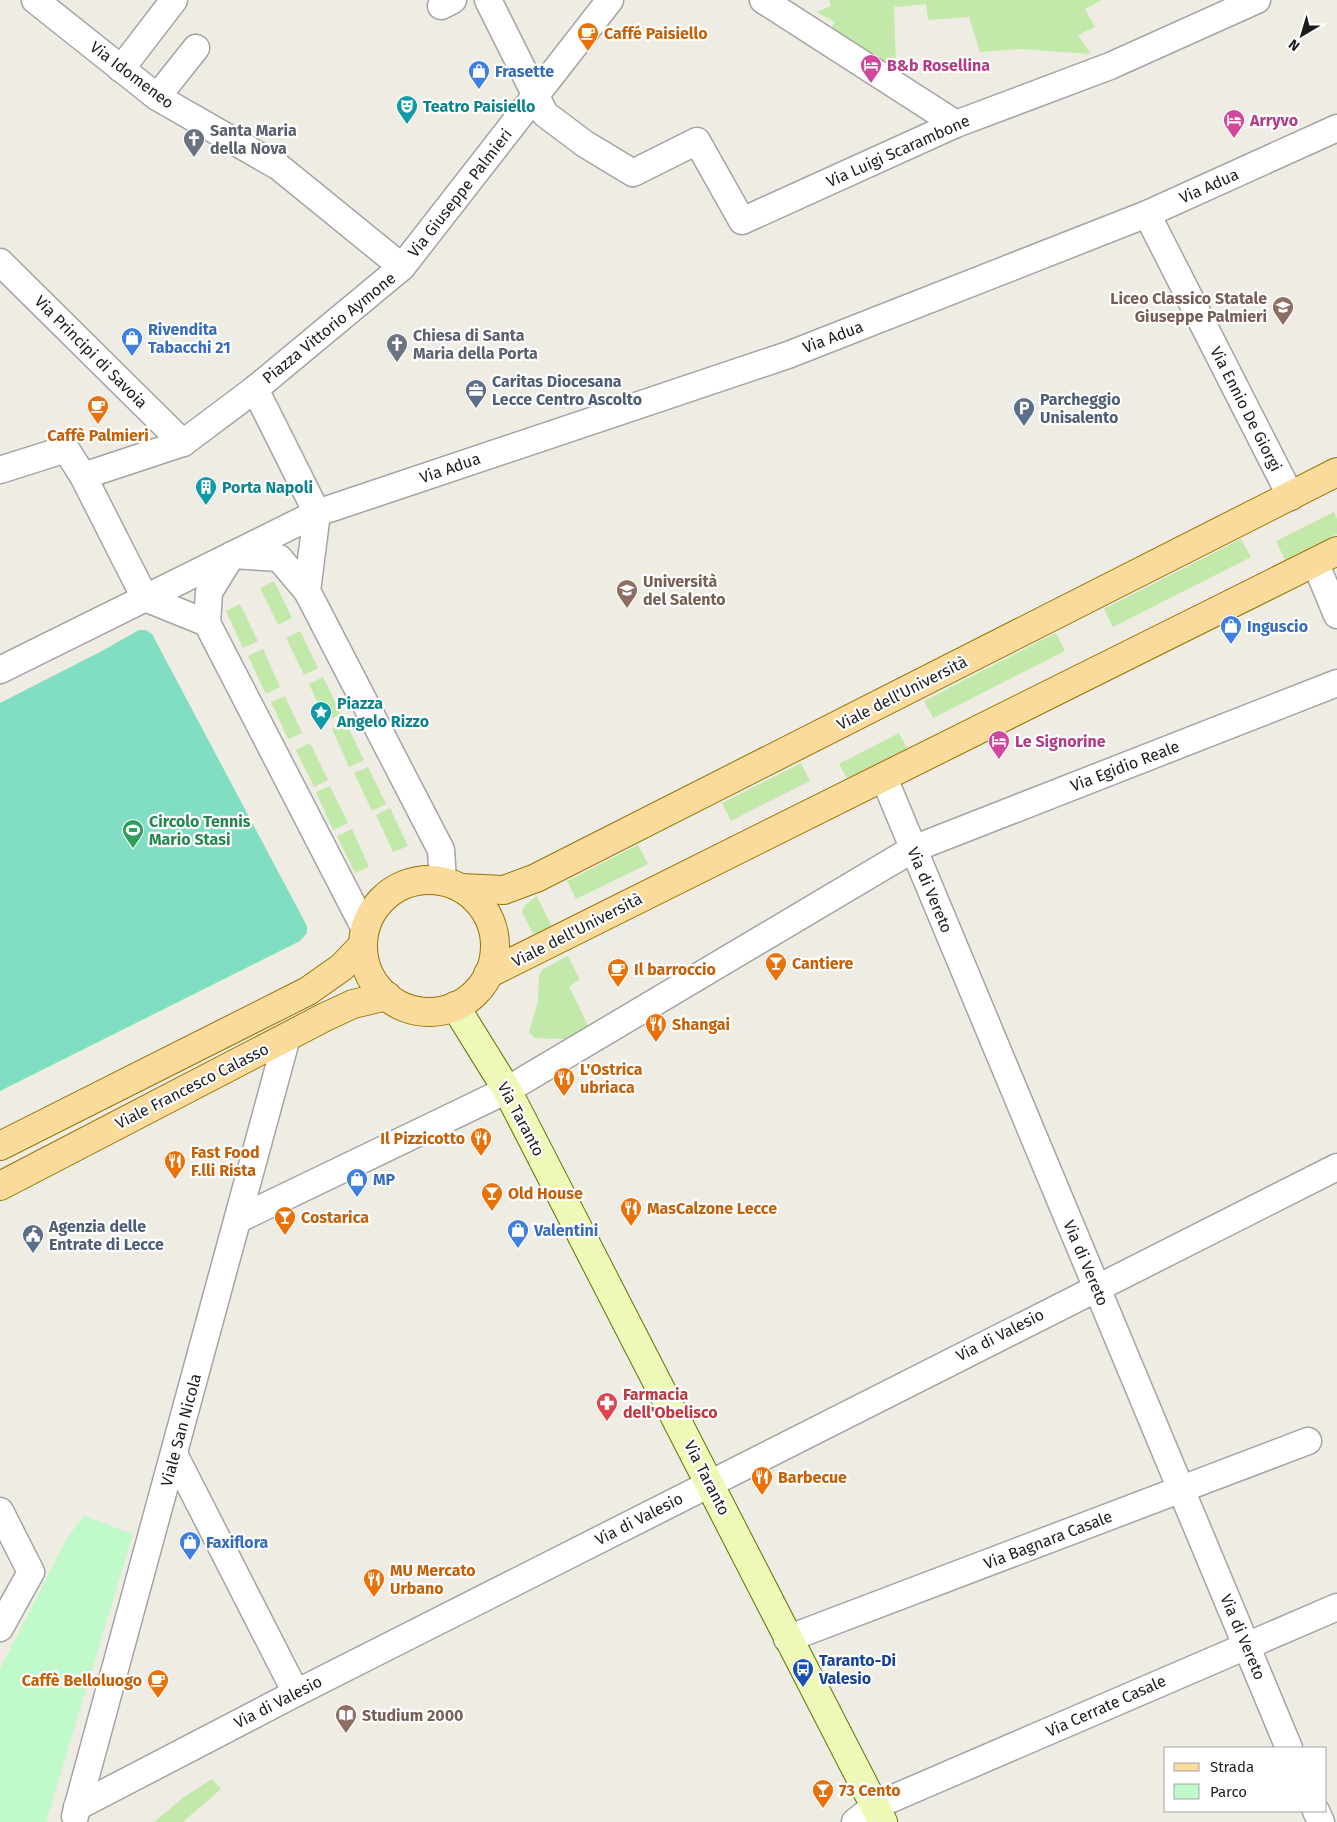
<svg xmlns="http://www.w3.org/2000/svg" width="1337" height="1822" viewBox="0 0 1337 1822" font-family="'Fira Sans',sans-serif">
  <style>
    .grass { fill: #c2e9a9 }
    .park { fill: #c0f9ca }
    .pitch { fill: #81dec3 }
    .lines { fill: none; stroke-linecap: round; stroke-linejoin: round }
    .street-casing { stroke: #a4a4a4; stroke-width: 29 }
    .secondary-casing { stroke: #5d7305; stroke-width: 30 }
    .primary-casing { stroke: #967301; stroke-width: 30 }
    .street { stroke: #fff; stroke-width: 26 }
    .secondary { stroke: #eff9b7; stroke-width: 28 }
    .primary { stroke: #fbdb9b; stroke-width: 28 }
    .labels { text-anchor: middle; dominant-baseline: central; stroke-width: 4.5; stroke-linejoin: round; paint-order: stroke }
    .food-label { font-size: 16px; font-weight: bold; fill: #c56008; stroke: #fff; text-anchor: start }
    .hotel-label { font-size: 16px; font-weight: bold; fill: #b23c85; stroke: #fff; text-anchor: start }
    .shop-label { font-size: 16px; font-weight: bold; fill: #366cbe; stroke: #fff; text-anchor: start }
    .street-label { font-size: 16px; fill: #1d1d1d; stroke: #fff }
    .culture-label { font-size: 16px; font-weight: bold; fill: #0d838f; stroke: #fff; text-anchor: start }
    .worship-label { font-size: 16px; font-weight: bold; fill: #5b616d; stroke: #fff; text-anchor: start }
    .education-label { font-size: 16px; font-weight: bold; fill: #785e54; stroke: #fff; text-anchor: start }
    .service-label { font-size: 16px; font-weight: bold; fill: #4e5e75; stroke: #fff; text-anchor: start }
    .leisure-label { font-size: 16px; font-weight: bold; fill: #27864d; stroke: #fff; text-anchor: start }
    .health-label { font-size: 16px; font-weight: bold; fill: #be3a42; stroke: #fff; text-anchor: start }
    .transit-label { font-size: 16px; font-weight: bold; fill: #164399; stroke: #fff; text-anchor: start }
  </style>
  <rect width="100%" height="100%" fill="#eeece3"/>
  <g class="grass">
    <path d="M829 0H1102L1085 9 1095 27 1078 35 1091 54 1021 49 980 52 969 17 928 20 926 4 894 7 896 66 872 60 828 32 835 22 817 12 831 6Z"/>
    <path d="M1334 512 1337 519V534L1285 560 1276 541Z"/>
    <path d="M1241 539 1251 557 1113 627 1104 609Z"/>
    <path d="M274 581 292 618 278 625 260 588Z"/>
    <path d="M240 604 258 641 243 648 226 611Z"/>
    <path d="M300 631 318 668 304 675 286 638Z"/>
    <path d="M1056 633 1065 651 933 718 924 701Z"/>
    <path d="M263 649 280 687 266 694 248 656Z"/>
    <path d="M323 677 341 714 326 721 309 684Z"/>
    <path d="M285 696 302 733 288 739 271 702Z"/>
    <path d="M346 723 364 760 349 767 332 729Z"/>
    <path d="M899 733 908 750 848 780 839 764Z"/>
    <path d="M310 743 328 780 314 787 296 750Z"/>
    <path d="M801 763 810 781 731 821 722 803Z"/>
    <path d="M368 767 386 804 372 811 354 773Z"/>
    <path d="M330 786 348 823 333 830 316 792Z"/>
    <path d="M390 808 408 846 393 852 376 815Z"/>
    <path d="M352 829 369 867 355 873 337 836Z"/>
    <path d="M638 845 648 864 576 899 567 881Z"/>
    <path d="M537 896 554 931 539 936 532 932 522 912 525 905Z"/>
    <path d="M568 956 580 980 569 986 589 1028 564 1039 534 1038 529 1032 538 1001 539 975 543 969Z"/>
    <path d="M212 1779 221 1789 183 1822H154L184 1797Z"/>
  </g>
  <path class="park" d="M84 1516 133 1534 46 1822H0V1669L67 1538Z"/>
  <path class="pitch" d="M139 630H146L152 634 307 926V933L300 941 0 1091V703L100 652Z"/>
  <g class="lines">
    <g class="street-casing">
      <g id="street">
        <path d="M35 0 157 97 279 167 402 267"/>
        <path d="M488 0 545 114 585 144 633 173 697 141 742 221 956 124 1110 66 1257 0"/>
        <path d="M763 0 956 124"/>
        <path d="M441 6 453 0"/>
        <path d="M121 69 174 0"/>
        <path d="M157 97 196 48"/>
        <path d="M1147 214 1291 497"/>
        <path d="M0 262 183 443"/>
        <path d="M255 389 317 513"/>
        <path d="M0 470 66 449 83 476 145 598"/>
        <path d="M83 476 183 443 255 389 402 267 610 0"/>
        <path d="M317 513 307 591 441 850 443 881"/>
        <path d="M1315 562 1337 615"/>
        <path d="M145 598 207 623 365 929"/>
        <path d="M207 623 209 592 232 555 279 558 307 591"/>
        <path d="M0 670 317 513 788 355 1147 214 1337 128"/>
        <path d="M884 778 1289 1748"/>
        <path d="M239 1219 507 1090 913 849 1337 683"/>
        <path d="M175 1456 296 1693"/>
        <path d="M0 1511 31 1572 0 1628"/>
        <path d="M787 1639 1308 1441"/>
        <path d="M77 1807 296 1693 1337 1167"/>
        <path d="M1316 1811 1321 1822"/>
        <path d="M75 1816 287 1037"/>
        <path d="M855 1822 875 1806 1337 1607"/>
      </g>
    </g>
    <g class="secondary-casing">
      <path id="secondary" d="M455 1006 507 1090 883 1822"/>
    </g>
    <g class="primary-casing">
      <g id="primary">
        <circle cx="429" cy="946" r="66"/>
        <path d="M461 888 504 890 536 878 1337 472"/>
        <path d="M488 974 1337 551"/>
        <path d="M0 1146 308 991 342 967 362 946"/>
        <path d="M0 1186 325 1017 353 1004 387 996"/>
      </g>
    </g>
    <use href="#street" class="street"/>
    <use href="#secondary" class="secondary"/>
    <use href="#primary" class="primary"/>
  </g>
  <defs>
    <g id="cafe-pin" transform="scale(1.125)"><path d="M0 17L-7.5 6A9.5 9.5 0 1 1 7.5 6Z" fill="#e8710a" stroke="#fff"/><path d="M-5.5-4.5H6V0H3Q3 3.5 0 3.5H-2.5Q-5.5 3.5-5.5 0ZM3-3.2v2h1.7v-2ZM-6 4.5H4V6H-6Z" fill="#fff"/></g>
    <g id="hotel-pin" transform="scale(1.125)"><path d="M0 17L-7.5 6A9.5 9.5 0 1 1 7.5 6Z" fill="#d1479c" stroke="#fff"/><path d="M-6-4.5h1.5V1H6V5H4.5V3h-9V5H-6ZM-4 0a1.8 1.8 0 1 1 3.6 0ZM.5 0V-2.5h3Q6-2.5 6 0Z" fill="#fff"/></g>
    <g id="shop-pin" transform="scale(1.125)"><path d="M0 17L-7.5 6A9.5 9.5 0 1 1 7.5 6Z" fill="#3f7fe0" stroke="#fff"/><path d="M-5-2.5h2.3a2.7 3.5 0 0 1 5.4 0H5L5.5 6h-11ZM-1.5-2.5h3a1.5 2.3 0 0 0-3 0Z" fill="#fff"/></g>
    <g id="theatre-pin" transform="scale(1.125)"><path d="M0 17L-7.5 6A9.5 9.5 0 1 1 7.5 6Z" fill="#0f9aa8" stroke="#fff"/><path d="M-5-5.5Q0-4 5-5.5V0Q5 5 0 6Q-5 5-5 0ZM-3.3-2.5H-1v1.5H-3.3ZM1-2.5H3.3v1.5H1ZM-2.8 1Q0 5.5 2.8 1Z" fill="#fff"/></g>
    <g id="church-pin" transform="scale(1.125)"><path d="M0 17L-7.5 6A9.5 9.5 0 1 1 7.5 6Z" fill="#6b7280" stroke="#fff"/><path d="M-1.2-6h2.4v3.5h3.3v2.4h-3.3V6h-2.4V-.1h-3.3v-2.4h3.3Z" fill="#fff"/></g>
    <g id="school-pin" transform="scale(1.125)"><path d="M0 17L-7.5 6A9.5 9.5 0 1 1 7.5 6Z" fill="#8d6e63" stroke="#fff"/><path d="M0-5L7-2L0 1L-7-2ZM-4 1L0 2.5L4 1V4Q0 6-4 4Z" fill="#fff"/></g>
    <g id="office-pin" transform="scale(1.125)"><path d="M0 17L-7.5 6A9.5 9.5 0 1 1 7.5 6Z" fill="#5c6f8a" stroke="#fff"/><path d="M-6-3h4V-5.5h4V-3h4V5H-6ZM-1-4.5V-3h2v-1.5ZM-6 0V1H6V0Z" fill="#fff"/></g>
    <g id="parking-pin" transform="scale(1.125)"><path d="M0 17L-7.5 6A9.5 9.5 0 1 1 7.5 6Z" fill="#5c6f8a" stroke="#fff"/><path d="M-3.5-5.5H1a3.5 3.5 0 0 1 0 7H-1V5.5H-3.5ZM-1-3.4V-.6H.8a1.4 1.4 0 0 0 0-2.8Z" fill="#fff"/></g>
    <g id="building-pin" transform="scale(1.125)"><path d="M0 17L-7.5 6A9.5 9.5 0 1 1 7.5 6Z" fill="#0f9aa8" stroke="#fff"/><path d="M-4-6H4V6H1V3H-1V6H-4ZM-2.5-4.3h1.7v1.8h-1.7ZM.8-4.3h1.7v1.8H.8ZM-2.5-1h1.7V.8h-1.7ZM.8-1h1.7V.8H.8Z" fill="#fff"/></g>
    <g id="university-pin" transform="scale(1.125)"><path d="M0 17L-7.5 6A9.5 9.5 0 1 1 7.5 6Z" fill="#8d6e63" stroke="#fff"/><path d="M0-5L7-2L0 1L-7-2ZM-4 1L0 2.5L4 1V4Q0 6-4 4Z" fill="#fff"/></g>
    <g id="sight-pin" transform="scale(1.125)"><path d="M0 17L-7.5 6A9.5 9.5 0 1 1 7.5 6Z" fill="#0f9aa8" stroke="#fff"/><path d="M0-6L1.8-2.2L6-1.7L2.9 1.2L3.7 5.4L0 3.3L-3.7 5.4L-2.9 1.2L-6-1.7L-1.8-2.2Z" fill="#fff"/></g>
    <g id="stadium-pin" transform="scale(1.125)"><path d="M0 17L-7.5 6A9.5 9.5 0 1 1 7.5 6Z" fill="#2e9e5b" stroke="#fff"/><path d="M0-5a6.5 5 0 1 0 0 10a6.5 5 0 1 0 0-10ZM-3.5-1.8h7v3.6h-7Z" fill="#fff"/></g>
    <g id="bar-pin" transform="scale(1.125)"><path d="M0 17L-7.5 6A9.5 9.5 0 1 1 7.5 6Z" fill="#e8710a" stroke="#fff"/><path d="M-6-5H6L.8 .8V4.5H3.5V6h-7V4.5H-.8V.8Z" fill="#fff"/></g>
    <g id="restaurant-pin" transform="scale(1.125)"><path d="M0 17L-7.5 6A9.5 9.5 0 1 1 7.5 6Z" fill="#e8710a" stroke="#fff"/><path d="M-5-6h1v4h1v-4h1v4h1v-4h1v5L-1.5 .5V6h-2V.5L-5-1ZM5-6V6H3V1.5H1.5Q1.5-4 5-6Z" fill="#fff"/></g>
    <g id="civic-pin" transform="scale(1.125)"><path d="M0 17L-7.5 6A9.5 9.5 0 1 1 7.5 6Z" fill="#5c6f8a" stroke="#fff"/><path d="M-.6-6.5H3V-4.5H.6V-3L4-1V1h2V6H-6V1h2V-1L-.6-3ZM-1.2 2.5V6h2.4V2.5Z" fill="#fff"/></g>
    <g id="pharmacy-pin" transform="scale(1.125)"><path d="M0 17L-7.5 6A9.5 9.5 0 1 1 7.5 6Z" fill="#e0444e" stroke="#fff"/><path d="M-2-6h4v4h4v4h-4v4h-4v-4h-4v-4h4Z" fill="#fff"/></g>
    <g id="bus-pin" transform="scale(1.125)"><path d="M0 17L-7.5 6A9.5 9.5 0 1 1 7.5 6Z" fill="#1a4fb4" stroke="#fff"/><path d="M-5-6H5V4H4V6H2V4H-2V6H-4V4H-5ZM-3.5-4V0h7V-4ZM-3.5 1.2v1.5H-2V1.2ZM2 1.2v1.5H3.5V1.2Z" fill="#fff"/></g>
    <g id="library-pin" transform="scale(1.125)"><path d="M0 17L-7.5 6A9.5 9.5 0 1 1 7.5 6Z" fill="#8d6e63" stroke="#fff"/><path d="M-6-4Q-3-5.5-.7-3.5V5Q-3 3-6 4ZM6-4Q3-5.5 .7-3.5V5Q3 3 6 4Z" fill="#fff"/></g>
  </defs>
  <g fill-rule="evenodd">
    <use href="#cafe-pin" x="588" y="33"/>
    <use href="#hotel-pin" x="871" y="65"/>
    <use href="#shop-pin" x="479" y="71"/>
    <use href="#theatre-pin" x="407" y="106"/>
    <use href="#hotel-pin" x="1234" y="120"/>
    <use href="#church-pin" x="194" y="139"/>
    <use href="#school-pin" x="1283" y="307"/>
    <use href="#shop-pin" x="132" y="338"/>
    <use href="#church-pin" x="397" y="344"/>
    <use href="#office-pin" x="476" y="390"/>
    <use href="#cafe-pin" x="98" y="406"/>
    <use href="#parking-pin" x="1024" y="408"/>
    <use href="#building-pin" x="206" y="487"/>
    <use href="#university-pin" x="627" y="590"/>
    <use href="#shop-pin" x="1231" y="626"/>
    <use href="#sight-pin" x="321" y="712"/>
    <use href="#hotel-pin" x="999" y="741"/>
    <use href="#stadium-pin" x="133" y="830"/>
    <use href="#bar-pin" x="776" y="963"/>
    <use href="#cafe-pin" x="618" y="969"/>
    <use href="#restaurant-pin" x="656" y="1024"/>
    <use href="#restaurant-pin" x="564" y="1078"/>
    <use href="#restaurant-pin" x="481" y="1138"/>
    <use href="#restaurant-pin" x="175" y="1161"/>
    <use href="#shop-pin" x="357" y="1179"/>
    <use href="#bar-pin" x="492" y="1193"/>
    <use href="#restaurant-pin" x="631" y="1208"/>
    <use href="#bar-pin" x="285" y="1217"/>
    <use href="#shop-pin" x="518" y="1230"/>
    <use href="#civic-pin" x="33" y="1235"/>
    <use href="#pharmacy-pin" x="607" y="1403"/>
    <use href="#restaurant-pin" x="762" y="1477"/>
    <use href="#shop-pin" x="190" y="1542"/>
    <use href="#restaurant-pin" x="374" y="1579"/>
    <use href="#bus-pin" x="803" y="1669"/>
    <use href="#cafe-pin" x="158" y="1680"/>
    <use href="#library-pin" x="346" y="1715"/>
    <use href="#bar-pin" x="823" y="1790"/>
  </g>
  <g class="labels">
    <g class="food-label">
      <text x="604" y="33">Caffé Paisiello</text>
      <text x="98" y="435" text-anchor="middle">Caffè Palmieri</text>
      <text x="792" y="963">Cantiere</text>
      <text x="634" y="969">Il barroccio</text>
      <text x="672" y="1024">Shangai</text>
      <text x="580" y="1069">L'Ostrica<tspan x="580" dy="18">ubriaca</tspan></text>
      <text x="465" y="1138" text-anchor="end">Il Pizzicotto</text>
      <text x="191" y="1152">Fast Food<tspan x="191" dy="18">F.lli Rista</tspan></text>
      <text x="508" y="1193">Old House</text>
      <text x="647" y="1208">MasCalzone Lecce</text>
      <text x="301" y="1217">Costarica</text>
      <text x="778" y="1477">Barbecue</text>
      <text x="390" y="1570">MU Mercato<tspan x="390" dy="18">Urbano</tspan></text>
      <text x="142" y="1680" text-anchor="end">Caffè Belloluogo</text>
      <text x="839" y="1790">73 Cento</text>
    </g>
    <g class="hotel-label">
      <text x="887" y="65">B&amp;b Rosellina</text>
      <text x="1250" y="120">Arryvo</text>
      <text x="1015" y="741">Le Signorine</text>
    </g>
    <g class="shop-label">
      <text x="495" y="71">Frasette</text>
      <text x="148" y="329">Rivendita<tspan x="148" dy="18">Tabacchi 21</tspan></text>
      <text x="1247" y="626">Inguscio</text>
      <text x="373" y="1179">MP</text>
      <text x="534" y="1230">Valentini</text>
      <text x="206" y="1542">Faxiflora</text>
    </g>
    <g class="street-label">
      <text transform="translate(132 75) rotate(37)">Via Idomeneo</text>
      <text transform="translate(898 151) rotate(-24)">Via Luigi Scarambone</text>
      <text transform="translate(1209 186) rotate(-24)">Via Adua</text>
      <text transform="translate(460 193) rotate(-52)">Via Giuseppe Palmieri</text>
      <text transform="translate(329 328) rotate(-39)">Piazza Vittorio Aymone</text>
      <text transform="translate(833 337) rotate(-21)">Via Adua</text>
      <text transform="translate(91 352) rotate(45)">Via Principi di Savoia</text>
      <text transform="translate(1246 409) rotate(63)">Via Ennio De Giorgi</text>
      <text transform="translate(450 468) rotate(-19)">Via Adua</text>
      <text transform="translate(902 693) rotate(-27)">Viale dell'Università</text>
      <text transform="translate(1125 766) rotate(-21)">Via Egidio Reale</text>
      <text transform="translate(930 890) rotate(67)">Via di Vereto</text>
      <text transform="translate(577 930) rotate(-27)">Viale dell'Università</text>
      <text transform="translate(192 1086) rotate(-27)">Viale Francesco Calasso</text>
      <text transform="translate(521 1119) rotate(62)">Via Taranto</text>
      <text transform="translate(1086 1263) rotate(67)">Via di Vereto</text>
      <text transform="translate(1000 1335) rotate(-27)">Via di Valesio</text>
      <text transform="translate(181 1430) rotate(-75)">Viale San Nicola</text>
      <text transform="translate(707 1478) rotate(63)">Via Taranto</text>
      <text transform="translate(639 1519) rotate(-27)">Via di Valesio</text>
      <text transform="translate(1048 1540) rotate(-21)">Via Bagnara Casale</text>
      <text transform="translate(1243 1637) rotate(67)">Via di Vereto</text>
      <text transform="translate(278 1702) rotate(-27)">Via di Valesio</text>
      <text transform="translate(1106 1706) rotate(-24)">Via Cerrate Casale</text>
    </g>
    <g class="culture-label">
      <text x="423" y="106">Teatro Paisiello</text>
      <text x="222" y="487">Porta Napoli</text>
      <text x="337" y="703">Piazza<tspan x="337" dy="18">Angelo Rizzo</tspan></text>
    </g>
    <g class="worship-label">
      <text x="210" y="130">Santa Maria<tspan x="210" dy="18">della Nova</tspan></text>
      <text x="413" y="335">Chiesa di Santa<tspan x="413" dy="18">Maria della Porta</tspan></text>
    </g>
    <g class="education-label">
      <text x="1267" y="298" text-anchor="end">Liceo Classico Statale<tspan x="1267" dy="18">Giuseppe Palmieri</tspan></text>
      <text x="643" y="581">Università<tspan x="643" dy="18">del Salento</tspan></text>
      <text x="362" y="1715">Studium 2000</text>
    </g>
    <g class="service-label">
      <text x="492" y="381">Caritas Diocesana<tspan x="492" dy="18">Lecce Centro Ascolto</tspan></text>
      <text x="1040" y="399">Parcheggio<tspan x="1040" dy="18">Unisalento</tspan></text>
      <text x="49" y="1226">Agenzia delle<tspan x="49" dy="18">Entrate di Lecce</tspan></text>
    </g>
    <g class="leisure-label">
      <text x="149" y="821">Circolo Tennis<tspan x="149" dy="18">Mario Stasi</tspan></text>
    </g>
    <g class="health-label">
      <text x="623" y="1394">Farmacia<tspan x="623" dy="18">dell'Obelisco</tspan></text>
    </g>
    <g class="transit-label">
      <text x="819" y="1660">Taranto-Di<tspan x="819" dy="18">Valesio</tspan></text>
    </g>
  </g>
  <rect x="1164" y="1747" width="162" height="65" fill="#ffffff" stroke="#a5a5a5"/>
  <rect x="1174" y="1763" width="25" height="8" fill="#fbdb9b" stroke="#a5a5a5"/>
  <text x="1210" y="1772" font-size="15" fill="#1d1d1d">Strada</text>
  <rect x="1174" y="1784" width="25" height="15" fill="#c0f9ca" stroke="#a5a5a5"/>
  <text x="1210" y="1797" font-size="15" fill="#1d1d1d">Parco</text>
  <g transform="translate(1302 35) rotate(218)" stroke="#ffffff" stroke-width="4" paint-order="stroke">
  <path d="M0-4L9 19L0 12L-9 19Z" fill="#1d1d1d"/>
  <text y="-8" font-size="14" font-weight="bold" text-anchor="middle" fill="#1d1d1d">N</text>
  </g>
</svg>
